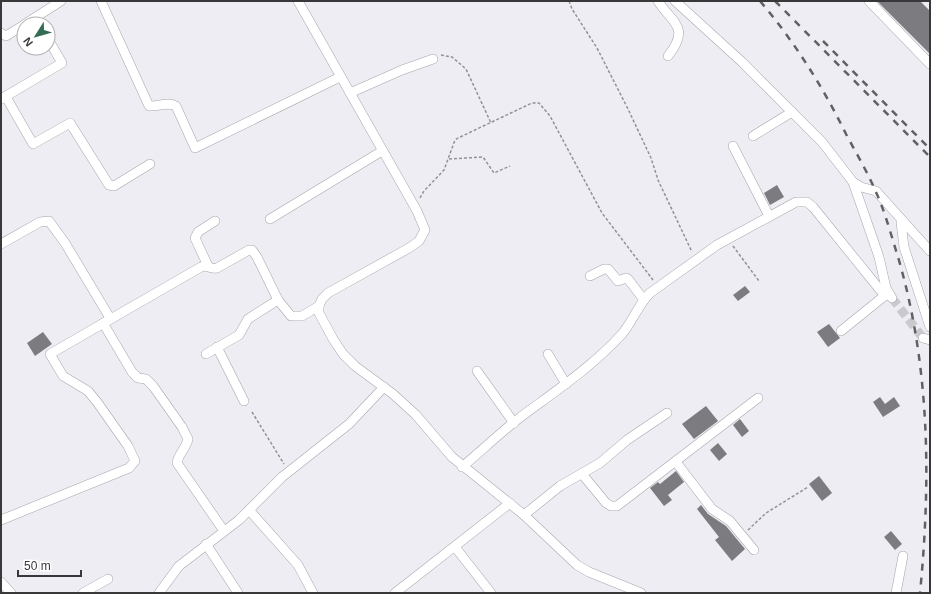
<svg xmlns="http://www.w3.org/2000/svg" width="931" height="594" viewBox="0 0 931 594" font-family="Arial,sans-serif">
  <style>
    .building { fill: #7b7b80 }
    .lines { fill: none; stroke-linecap: round; stroke-linejoin: round }
    .minor-tunnel { stroke: #c9c9ce; stroke-width: 9; stroke-dasharray: 9 4.5; stroke-linecap: butt }
    .minor-casing { stroke: #a5a5ab; stroke-width: 10 }
    .path { stroke: #929296; stroke-width: 1.5; stroke-dasharray: 3 2; stroke-linecap: butt }
    .minor { stroke: #fff; stroke-width: 9 }
    .rail { stroke: #616164; stroke-width: 2.5; stroke-dasharray: 7 7; stroke-linecap: butt }
  </style>
  <rect width="100%" height="100%" fill="#ededf3"/>
  <g class="building">
    <path d="M877 1H920L930 11V54Z"/>
    <path d="M777 185 784 197 770 205 764 193Z"/>
    <path d="M745 286 750 292 738 301 733 295Z"/>
    <path d="M829 324 840 338 828 347 817 332Z"/>
    <path d="M43 332 52 344 35 356 27 343Z"/>
    <path d="M880 397 885 404 894 397 900 406 883 417 873 402Z"/>
    <path d="M706 406 718 421 694 439 682 424Z"/>
    <path d="M740 419 749 431 742 437 733 425Z"/>
    <path d="M718 443 727 454 719 461 710 450Z"/>
    <path d="M676 471 684 482 668 495 672 500 664 506 650 488 658 482 660 484Z"/>
    <path d="M819 476 832 493 822 501 809 484Z"/>
    <path d="M701 505 708 514 726 526 745 549 732 561 715 540 719 537 697 509Z"/>
    <path d="M891 531 902 544 895 550 884 537Z"/>
  </g>
  <g class="lines">
    <path class="minor-tunnel" d="M892 298 923 338"/>
    <g class="minor-casing">
      <g id="minor">
        <path d="M101 1 149 106C158 107 168 101 176 106L195 148 340 77"/>
        <path d="M298 1 417 211 425 230 419 241 409 248 328 293 322 299 319 306V313L333 339 343 354 355 366 393 394 416 415 452 457 524 515 577 565 589 572 641 593"/>
        <path d="M658 1C672 23 691 27 668 56"/>
        <path d="M675 1 742 62 822 142 853 182 861 187 876 191 930 251"/>
        <path d="M869 1 930 64"/>
        <path d="M25 24 61 1"/>
        <path d="M1 33 6 36 24 25"/>
        <path d="M350 93 402 70 433 59"/>
        <path d="M6 97 33 144 70 123 109 185 114 186 150 164"/>
        <path d="M1 99 62 63 48 39"/>
        <path d="M753 136 792 112"/>
        <path d="M733 146 769 216"/>
        <path d="M853 182 879 257 886 288 892 298"/>
        <path d="M270 219 382 151"/>
        <path d="M901 222 904 247 930 327"/>
        <path d="M1 244 40 222 49 221 65 243 110 318"/>
        <path d="M208 266 195 238 198 232 215 221"/>
        <path d="M590 276 604 269H608L618 281 626 278 628 279 644 300"/>
        <path d="M103 323 132 372 138 378 146 379 153 386 182 427 188 439C186 449 178 454 177 463L224 531"/>
        <path d="M841 331 888 293"/>
        <path d="M923 338 930 340"/>
        <path d="M217 347 244 401"/>
        <path d="M206 354 239 335 248 319 278 300"/>
        <path d="M548 354 566 384"/>
        <path d="M477 371 514 423"/>
        <path d="M676 462 712 509 730 521 754 550"/>
        <path d="M462 467C481 451 499 434 518 419 554 392 592 367 622 334 633 321 638 305 650 293L717 245 796 202H807L813 207 885 296"/>
        <path d="M582 474 606 503 611 506H617L758 398"/>
        <path d="M249 510 298 565 313 593"/>
        <path d="M524 515 560 486 600 463 627 440 667 413"/>
        <path d="M1 520 129 468 135 461 128 446 97 402 88 391 63 376 50 354 201 267C207 264 211 270 217 268L249 250H252L257 257 278 300 291 316H302L319 306"/>
        <path d="M206 544 238 593"/>
        <path d="M455 547 491 593"/>
        <path d="M1 582 11 593"/>
        <path d="M83 593 108 579"/>
        <path d="M159 593 179 566 239 520 282 477 349 424 384 387"/>
        <path d="M395 593 510 503"/>
        <path d="M896 593 903 556"/>
      </g>
    </g>
    <g class="path">
      <path d="M569 1 572 9 597 48 628 109 651 158 658 180 692 252"/>
      <path d="M441 55 452 57 466 69 491 123"/>
      <path d="M449 159 483 157 494 173 510 166"/>
      <path d="M420 198 424 191 444 170 455 140 458 138 532 103H539L550 116 602 213 653 280"/>
      <path d="M733 246 759 281"/>
      <path d="M252 412 284 464"/>
      <path d="M748 530 766 513 808 487"/>
    </g>
    <use href="#minor" class="minor"/>
    <g class="rail">
      <path d="M760 1C794 41 823 87 846 134 856 153 867 171 875 190 885 211 891 235 898 257 930 366 931 480 920 593"/>
      <path d="M775 1 930 157"/>
      <path d="M823 41 930 149"/>
    </g>
  </g>
  <rect width="931" height="594" fill="none" stroke="#38383a" stroke-width="4"/>
  <g transform="translate(36 36) rotate(233)"><circle r="19" fill="#ffffff" stroke="#afafb0"/>
  <path d="M0-3L7 15L0 10L-7 15Z" fill="#346d55"/>
  <text y="-6" font-size="11" font-weight="bold" text-anchor="middle" fill="#38383a">N</text>
  </g>
  <path d="M18 570v6h63v-6" fill="none" stroke="#38383a" stroke-width="2"/>
  <text x="24" y="570" font-size="12" fill="#38383a" stroke="#ffffff" stroke-width="3" paint-order="stroke">50 m</text>
</svg>
